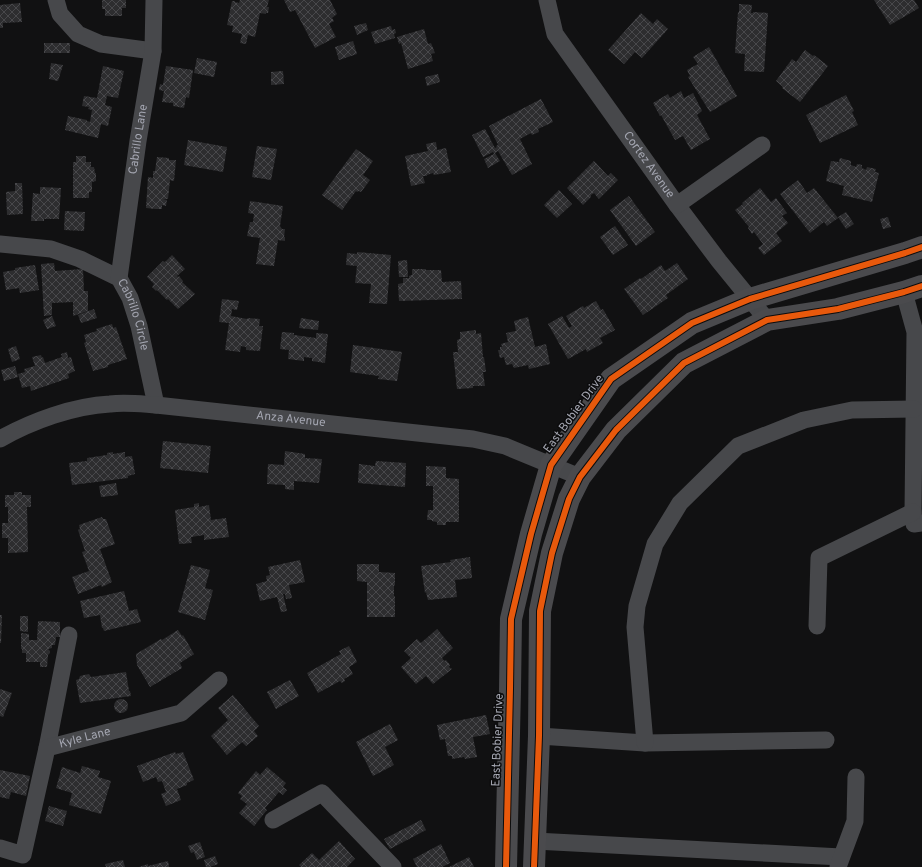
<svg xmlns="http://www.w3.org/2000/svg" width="922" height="867" viewBox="0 0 922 867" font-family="Overpass,sans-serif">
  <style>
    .building { fill: url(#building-cross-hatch) }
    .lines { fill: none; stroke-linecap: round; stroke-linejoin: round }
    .minor { stroke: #47484b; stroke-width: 17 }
    .major { stroke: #4a4a4d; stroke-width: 22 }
    .cycleway-casing { stroke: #0c0c0d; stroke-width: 8 }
    .cycleway { stroke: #e8590c; stroke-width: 6 }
    .labels { text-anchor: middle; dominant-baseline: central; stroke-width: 3; stroke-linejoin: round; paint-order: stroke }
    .street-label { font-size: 12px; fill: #a4a6b1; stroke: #0c0c0d }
  </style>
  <defs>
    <pattern id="building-cross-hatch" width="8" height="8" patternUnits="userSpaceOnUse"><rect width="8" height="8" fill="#2d2d2f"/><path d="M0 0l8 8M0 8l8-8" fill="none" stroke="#48484b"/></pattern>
  </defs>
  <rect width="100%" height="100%" fill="#111112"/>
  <g class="building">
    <path d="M102 0H126V8H122V16H105V9H102Z"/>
    <path d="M240 0H269L267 7H269L268 13H266V14L260 13 255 37 248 35 246 44 240 43 242 34 232 32 233 26 227 25 232 1H235V2L239 3Z"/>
    <path d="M284 0H330L337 14 332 18 334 21 329 24 336 37 315 48 295 10 290 12Z"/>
    <path d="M874 0H914L919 8 890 25Z"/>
    <path d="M20 3 22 22 3 23V28H0V5Z"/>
    <path d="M739 4 752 5 751 13H753V12L768 13 764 72 744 71 745 54 735 53 738 12H739Z"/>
    <path d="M641 13 653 24 657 19 668 29 642 58 635 52 624 64 608 50Z"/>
    <path d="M366 23 368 30 357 35 354 26Z"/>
    <path d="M391 26 392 30 395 29 396 33 394 34 395 38 375 44 371 32Z"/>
    <path d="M424 29 428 44 431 43 435 53 431 54 433 61 408 69 401 43 399 44 397 37Z"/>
    <path d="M353 41 357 54 339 60 335 47Z"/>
    <rect x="44" y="43" width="26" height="10"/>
    <path d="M709 47 737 96 710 112 688 77 690 76 687 70 698 64 693 57Z"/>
    <path d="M805 50 813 56 814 55 828 66 800 102 782 88 783 87 776 81 792 59 796 62Z"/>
    <path d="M197 58 217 62 214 77 194 73Z"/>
    <path d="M51 63 63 65 58 81 49 79Z"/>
    <path d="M103 66 124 71 118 98 107 96 105 105 112 107 108 126 101 124 98 138 65 130 68 116 87 120V121L90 122 92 110 88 109 89 107 82 106 84 96 97 98Z"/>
    <path d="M166 66 193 70 189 98 186 97 184 108 173 106V103L162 102 164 91 159 90 160 84 163 85Z"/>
    <path d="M283 71 284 84 271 85V72Z"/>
    <path d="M438 74 440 82 427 86 425 77Z"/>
    <path d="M681 91 684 98 693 93 702 111 697 115 710 139 691 150 683 136 675 140 661 115 660 116 653 103 668 94 670 98Z"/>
    <path d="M846 95 854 111 852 112 858 125 820 143 806 115Z"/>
    <path d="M541 99 553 122 538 129 539 132 532 135 531 133 520 139 532 164 512 175 498 151 495 153 500 161 488 168 484 159 494 154 493 152 483 157 472 135 485 129 495 148 497 147 496 146 498 145 489 126Z"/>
    <path d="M188 140 227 147 223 172 184 165Z"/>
    <path d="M436 142 437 150 446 148 451 172 434 175 433 173 427 175V176H423L425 183 411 186 405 156 428 151 426 144Z"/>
    <path d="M257 146 277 149 271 180 252 177Z"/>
    <path d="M356 149 373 161 363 175 370 180 361 192 359 191 357 192 356 191 342 210 322 195Z"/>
    <path d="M76 156H86V162H91V167H94L95 173H96V181L92 182V192H89V198H73V162H76Z"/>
    <path d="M157 157 169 158V160H176L174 181 170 180 168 199H163L167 200 166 206 162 205V209H156L146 208 148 177 153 178V171H155Z"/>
    <path d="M840 158 851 161V165L856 167 857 164 862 165V168L866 170 867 167 876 169 875 172 879 173 872 202 842 195 844 186 826 181 831 161 839 162Z"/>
    <path d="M594 161 608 176 611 173 618 180 599 199 594 193 591 195V197L583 205 567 188Z"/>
    <path d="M798 180 807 193 814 188 838 218 827 226 824 222 810 233 780 194Z"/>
    <path d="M15 183H22L23 214 7 215 6 192 15 191Z"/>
    <path d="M40 187 61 188 59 219H44V221H31L33 193 40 194Z"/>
    <path d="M760 188 771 202 776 198 787 213 782 216 788 223 776 233 782 241 764 255 758 248 763 244 754 232 752 234 748 228 749 227 735 210 743 204 742 203Z"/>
    <path d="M559 190 572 204 557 218 544 205Z"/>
    <path d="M629 196 655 232 636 246 610 210Z"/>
    <path d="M250 201 283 206 280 226 282 229H285L284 237H285V241L278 240 274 266 256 264 260 238 247 236 250 222H253L254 214 248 213Z"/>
    <path d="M65 211 85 212 84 231 64 230Z"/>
    <path d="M846 212 854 224 846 229 838 217Z"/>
    <path d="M888 217 891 227 883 229 880 219Z"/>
    <path d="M615 226 628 245 613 255 600 237Z"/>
    <path d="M357 252 391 255 387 304 369 303 371 284 355 283 357 266 346 265 347 253 357 254Z"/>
    <path d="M172 255 185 269 177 276 178 277 179 276 183 281 182 282 195 294 178 309 168 299 167 300 157 290 156 291 152 287 154 284 147 277 163 261 165 262Z"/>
    <path d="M407 260 408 277H399L398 261Z"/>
    <path d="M54 263 55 271 83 269 84 291H88V311L73 316V302L52 303V315L44 316 41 264Z"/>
    <path d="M677 263 688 279 666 295 668 298 643 315 624 289 640 278 641 279 661 265 665 271Z"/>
    <path d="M35 265 39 290 20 293 19 288 6 290 3 272 15 270V268Z"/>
    <path d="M412 269H426V270H441L442 282 461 281 462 299 399 301 398 284 403 283V278H409V276L412 275Z"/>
    <path d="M222 299 239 301 237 310 232 309 231 316 247 319 248 318 260 319 259 326H263L260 351 246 350V347L241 346 240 352 225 350 229 323 219 322Z"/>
    <path d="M596 301 601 310 603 309 615 330 600 338 603 343 587 352 586 349 568 359 548 324 562 316 569 328 572 326 566 316 583 306 584 308Z"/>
    <path d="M94 309 97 318 81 323 78 315Z"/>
    <path d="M52 316 56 326 47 329 43 320Z"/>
    <path d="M528 317 535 347 546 344 550 364 529 369 528 365 514 368 512 364 506 365 504 357 500 358 498 350H500V347H502L501 344 508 342 506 333 516 331 514 321Z"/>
    <path d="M301 318 319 321 318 330 299 328Z"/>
    <path d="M112 324 113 328 116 327 127 359 108 365V367L93 371 84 343 86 342 84 335 97 331 96 329Z"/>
    <path d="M476 330V334L481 333 483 357H484L486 372H483L485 386H473V388L457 389 453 352H458L457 340 460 339V332Z"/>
    <path d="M282 332 294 333V335L316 338V333L328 334 325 363 312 361V358L304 357V361L288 359 289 350 280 349Z"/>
    <path d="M353 345 402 352 397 381 378 379 379 376 350 372Z"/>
    <path d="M16 346 20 359 12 362 8 349Z"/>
    <path d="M67 352 68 358 71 357 75 371 68 374 69 378 31 391 30 386 22 388 18 374 25 372 24 369 35 366 32 357 41 355 42 358 43 357 45 363 62 357 61 354Z"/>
    <path d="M15 366 18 377 4 381 1 370Z"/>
    <path d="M163 441 211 446 208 473 160 468Z"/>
    <path d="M285 451 305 454V458L322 459 319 483 294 481V490L285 489V485L267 484 268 464 284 465Z"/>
    <path d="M113 452V454L125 452V457L132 456 135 474 128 476V478L72 485 69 463 87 461V458L107 455V453Z"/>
    <path d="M376 461 406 463 405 487 358 483 359 464 375 466Z"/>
    <path d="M426 466 446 467V478L459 479V522H446V525H437V522L432 521V520H427L428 510H433V486H426Z"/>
    <path d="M116 483 118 495 101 497 99 486Z"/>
    <path d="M14 492H22V495H31V507H27L28 552 8 553V538H2V523H8V507H5V495H14Z"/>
    <path d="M199 503V507L209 505 211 520 226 518 229 537 204 540V535L191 537 192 543 179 544 175 510 194 507V504Z"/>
    <path d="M102 517 103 519H106L115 544 100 549 112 582 102 587 101 585 78 594 72 577 89 571 82 552 85 551 78 530 80 529 79 525Z"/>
    <path d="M470 557 472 578 455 580 457 597 428 600 426 592 425 593 421 566 451 562 450 560Z"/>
    <path d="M300 560 305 582 289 585 292 598 286 599 285 594H283L287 611 281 612 277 597 260 601 256 584 267 581 266 576 270 575 268 567Z"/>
    <path d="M357 564H379V572L395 573V586L394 585V596H395V617H367V582L357 581Z"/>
    <path d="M191 565 210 570 205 588 213 590 205 620 178 612Z"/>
    <path d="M124 591 129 611 137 609 141 622 104 631 103 628H102L100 615 84 618 80 601Z"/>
    <path d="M0 615H2L1 643H0Z"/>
    <path d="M20 616H28V632L20 631Z"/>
    <path d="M38 621 60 622V637H56L55 645H52V648L48 649 50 651V653L48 655 47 667H40V662H26V653H22V649H21V633L29 634V640H37Z"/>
    <path d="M437 629 453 648 442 658 444 661 446 660 450 665 449 667 452 669 433 684 426 676 416 684 401 667 411 658 404 651 417 639 421 643Z"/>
    <path d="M178 630 182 636 183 635 194 654 180 663 182 668 150 687 137 665 136 654 161 639 162 640Z"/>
    <path d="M349 646 357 662 349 667 353 674 344 679 345 681 342 683 340 681 318 693 307 673 341 654 339 651Z"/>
    <path d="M126 672 129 691H130L131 696 80 703 76 680 79 679 80 676 89 674 91 677Z"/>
    <path d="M290 680 299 696 276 709 267 692Z"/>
    <path d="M0 689 12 693 3 717 0 716Z"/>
    <path d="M233 695 259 726 254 731 258 736 246 746 242 742 227 755 211 736 228 720 218 708Z"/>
    <circle cx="121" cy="706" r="7"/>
    <path d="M486 715 490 734 473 737 477 757 465 759 464 757 452 759V756H448L445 739 440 740 437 725Z"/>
    <path d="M390 724 398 740 385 747 394 765 373 776 356 742Z"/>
    <path d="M175 752 176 754 183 752 194 780 187 783V785L177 789 181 800 166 806 161 794 166 792 162 781 158 782 156 777 143 782 137 766Z"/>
    <path d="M82 766 100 771 98 777 111 781 101 814 69 805 72 793 56 788 62 767 80 773Z"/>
    <path d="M267 767 286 783 283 787 287 790 283 795 279 792 265 808 267 810 254 826 239 813 247 804 240 799 242 796 238 793 256 771 260 775Z"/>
    <path d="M0 770 30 776 26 796 11 792 9 799 0 797Z"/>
    <path d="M49 806 67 811 63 826 45 821Z"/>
    <path d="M421 820 426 830 390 849 384 839Z"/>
    <path d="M339 841 355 859 347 867H301L299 865 312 853 319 860Z"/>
    <path d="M200 842 205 857 197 860 194 852 191 853 188 846Z"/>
    <path d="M441 844 450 863 442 867H417L413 859Z"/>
    <path d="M215 856 218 864 210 867H206L204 860Z"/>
    <path d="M469 857 474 867H449Z"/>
    <path d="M123 860 125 867H106L105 864Z"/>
    <path d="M168 861 169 867H139L148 864V866Z"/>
  </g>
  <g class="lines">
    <g class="minor">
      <path d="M56 0 60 14 78 34 101 44 153 51"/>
      <path id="s1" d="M547 0 555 34 677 205 719 261 767 320"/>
      <path d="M677 205 762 145"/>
      <path id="s2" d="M0 244 51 249 80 259 119 278 130 298 139 326 156 405"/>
      <path id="s3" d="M119 278 138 141 153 51 154 0"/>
      <path d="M904 292 915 332 913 512 914 524 922 523"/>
      <path id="s4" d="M0 439C32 421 73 406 110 404 125 402 141 404 156 405L473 439 505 446 580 477"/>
      <path d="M817 626 819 558 913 512"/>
      <path d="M539 736 645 743 826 740"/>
      <path d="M645 743 635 627 637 606 655 544 680 503 738 446 804 420 852 410 914 409"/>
      <path d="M47 748 69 635"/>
      <path d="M273 820 322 793 393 867"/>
      <path d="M535 841 841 857"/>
      <path id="s5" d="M0 848 23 855 47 748 181 713 219 680"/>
      <path d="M838 867 855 821 856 777"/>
    </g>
    <g class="major">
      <path d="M506 867 510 689 511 619 531 534 551 465 611 379 692 323 750 299 905 253 922 247"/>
      <path d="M534 867 539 736 540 611 552 553 569 499 580 477 616 430 684 363 767 320 838 309 904 292 922 286"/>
    </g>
    <g class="cycleway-casing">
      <g id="cycleway">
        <path d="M506 867 510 689 511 619 531 534 551 465 611 379 692 323 750 299 905 253 922 247"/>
        <path d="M534 867 539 736 540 611 552 553 569 499 580 477 616 430 684 363 767 320 838 309 904 292 922 286"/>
      </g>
    </g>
    <use href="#cycleway" class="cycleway"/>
  </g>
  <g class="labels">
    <g class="street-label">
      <text stroke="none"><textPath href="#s3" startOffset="140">Cabrillo Lane</textPath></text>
      <text stroke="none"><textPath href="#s1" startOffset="196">Cortez Avenue</textPath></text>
      <text stroke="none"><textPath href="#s2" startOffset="165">Cabrillo Circle</textPath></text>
      <text transform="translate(574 414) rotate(-54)">East Bobier Drive</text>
      <text stroke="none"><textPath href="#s4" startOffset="298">Anza Avenue</textPath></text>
      <text stroke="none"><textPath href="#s5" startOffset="173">Kyle Lane</textPath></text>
      <text transform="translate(498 740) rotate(-88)">East Bobier Drive</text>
    </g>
  </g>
</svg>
